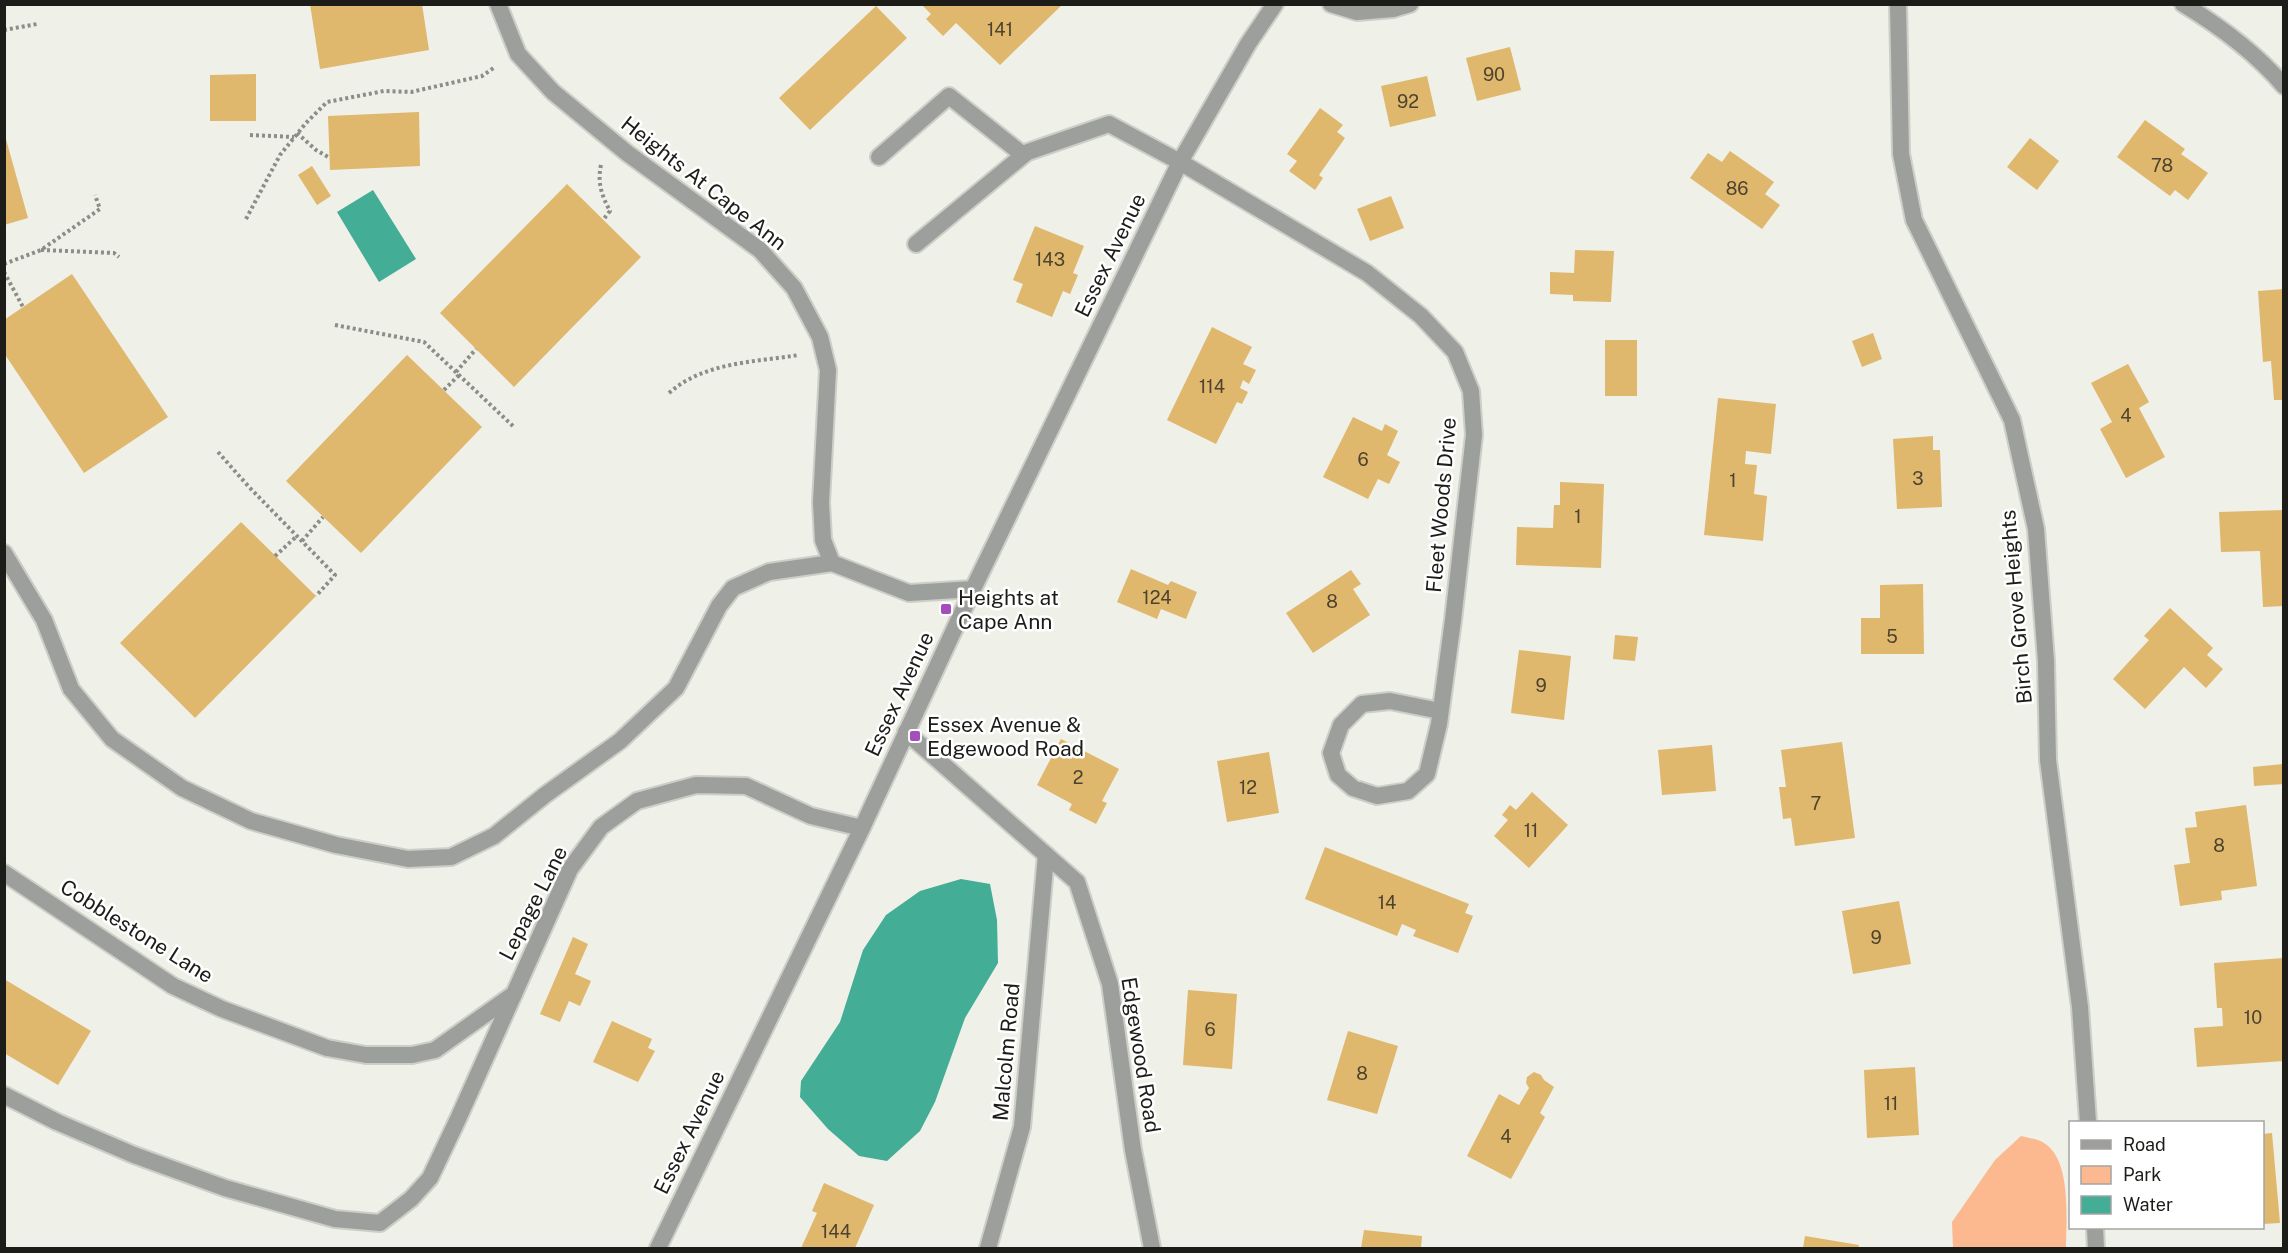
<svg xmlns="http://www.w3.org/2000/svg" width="2288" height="1253" viewBox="0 0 2288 1253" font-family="'Public Sans',sans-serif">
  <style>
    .green { fill: #fcb88f }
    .water { fill: #43ad95 }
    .building { fill: #dfb76d }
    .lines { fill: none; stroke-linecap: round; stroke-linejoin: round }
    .service-casing { stroke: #cdcec7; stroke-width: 20 }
    .minor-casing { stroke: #cdcec7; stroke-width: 20 }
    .tertiary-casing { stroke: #cdcec7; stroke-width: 20 }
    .path { stroke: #8c8d87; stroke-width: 4; stroke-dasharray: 3 3; stroke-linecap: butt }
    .service { stroke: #9c9f9c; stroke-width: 16 }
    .minor { stroke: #9c9f9c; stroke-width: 16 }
    .tertiary { stroke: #9c9f9c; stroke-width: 16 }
    .poi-dot { fill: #a44ebb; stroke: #fff; stroke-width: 2 }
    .labels { text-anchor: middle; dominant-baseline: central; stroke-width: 5; stroke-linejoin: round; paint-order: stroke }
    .number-label { font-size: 18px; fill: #4d432e }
    .street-label { font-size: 21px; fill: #1c1c19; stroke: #fff }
    .poi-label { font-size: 21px; fill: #1c1c19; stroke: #fff; text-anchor: start }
  </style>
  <rect width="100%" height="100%" fill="#eff0e8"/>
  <path class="green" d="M2021 1136C2028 1138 2038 1139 2044 1143 2072 1160 2066 1220 2066 1248H1953L1952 1222 1995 1160Z"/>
  <g class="water">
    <path d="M373 190 416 259 379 282 337 212Z"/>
    <path d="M961 879 990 884 997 920 998 963 965 1018 935 1102 920 1131 887 1161 859 1156 828 1129 800 1097 801 1081 840 1022 863 950 886 915 920 891Z"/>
  </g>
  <g class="building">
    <path d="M310 4H422L429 50 320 69Z"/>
    <path d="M921 4H1063L1000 65 956 23 943 36 926 19 931 14Z"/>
    <path d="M876 6 907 38 810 130 779 98Z"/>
    <path d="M1510 47 1521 90 1477 101 1466 58Z"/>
    <path d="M256 74V121H210V75Z"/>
    <path d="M1427 76 1436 116 1390 127 1381 86Z"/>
    <path d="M1320 108 1343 125 1337 132 1345 138 1319 175 1323 178 1315 190 1289 171 1297 161 1287 154Z"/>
    <path d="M419 112 420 166 330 170 328 116Z"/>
    <path d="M2145 120 2185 149 2181 154 2208 173 2188 200 2175 190 2170 196 2117 157Z"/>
    <path d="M4 132 28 218 4 225Z"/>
    <path d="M2030 138 2059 161 2037 190 2007 167Z"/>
    <path d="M1730 151 1774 182 1765 194 1780 205 1762 229 1690 178 1708 153 1722 162Z"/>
    <path d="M312 166 331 196 317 205 298 175Z"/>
    <path d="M567 184 641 257 514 387 440 313Z"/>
    <path d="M1391 196 1404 228 1370 241 1357 209Z"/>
    <path d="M1035 226 1084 246 1073 273 1078 275 1070 294 1063 291 1052 317 1016 302 1023 284 1013 280Z"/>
    <path d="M1575 250 1614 251 1611 302 1573 301V295L1550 294V272L1574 273Z"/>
    <path d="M72 274 168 417 84 473 4 353V320Z"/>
    <path d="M2284 289V400H2274L2271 361 2263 362 2258 291Z"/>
    <path d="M1212 327 1252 347 1243 364 1256 370 1249 384 1243 380 1240 388 1248 392 1242 404 1237 402 1216 444 1167 420Z"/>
    <path d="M1873 333 1882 359 1862 367 1852 341Z"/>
    <rect x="1605" y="340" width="32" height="56"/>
    <path d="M407 355 482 427 361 553 286 481Z"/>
    <path d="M2128 364 2149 402 2139 408 2165 457 2126 478 2100 429 2112 422 2091 383Z"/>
    <path d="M1718 398 1776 404 1771 454 1746 451 1745 464 1757 465 1754 494 1767 496 1763 541 1704 535Z"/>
    <path d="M1353 417 1382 431 1385 424 1398 431 1387 455 1400 462 1389 484 1378 479 1368 499 1323 477Z"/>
    <path d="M1933 436V450H1940L1942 507 1897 509 1893 439Z"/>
    <path d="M1560 482 1604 484 1601 568 1516 565 1517 527 1553 528 1554 505H1560Z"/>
    <path d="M2284 510V606L2263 607 2260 551 2221 552 2219 512Z"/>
    <path d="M241 522 316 596 195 718 120 643Z"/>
    <path d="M1131 569 1168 585 1171 581 1197 592 1186 619 1161 609 1157 619 1117 602Z"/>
    <path d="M1351 570 1361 584 1353 589 1370 615 1313 653 1286 613Z"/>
    <path d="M1923 584 1924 654H1861V618H1880V585Z"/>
    <path d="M2170 608 2213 648 2207 655 2223 669 2206 688 2184 667 2145 709 2113 679 2149 640 2144 636Z"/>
    <path d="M1615 635 1638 637 1635 661 1613 659Z"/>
    <path d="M1519 650 1571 656 1564 720 1511 713Z"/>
    <path d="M1061 739 1119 769 1102 801 1107 803 1096 824 1069 810 1072 804 1037 785Z"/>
    <path d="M1842 742 1855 838 1795 846 1791 818 1783 819 1779 787H1786L1781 750Z"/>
    <path d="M1712 745 1716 791 1662 795 1658 750Z"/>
    <path d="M1269 752 1279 813 1227 822 1217 761Z"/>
    <path d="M2283 764 2284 784 2254 786 2253 767Z"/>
    <path d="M1532 792 1568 825 1529 868 1494 836 1508 820 1502 815 1510 805 1516 810Z"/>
    <path d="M2246 805 2257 886 2221 891 2222 900 2180 906 2174 865 2190 863 2185 828 2197 827 2195 812Z"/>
    <path d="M1325 847 1469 904 1465 913 1473 916 1458 953 1413 936 1416 930 1402 924 1397 936 1305 899Z"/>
    <path d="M1899 901 1911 964 1853 974 1842 911Z"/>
    <path d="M573 937 588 944 575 974 591 981 580 1006 569 1001 560 1022 540 1014Z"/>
    <path d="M2284 958V1061L2197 1067 2194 1028 2223 1026 2222 1008H2217L2214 963Z"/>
    <path d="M4 979 91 1031 58 1085 4 1053Z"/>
    <path d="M1188 990 1237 994 1232 1069 1183 1065Z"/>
    <path d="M612 1021 652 1039 648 1048 655 1051 638 1082 593 1062Z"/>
    <path d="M1348 1031 1398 1046 1377 1114 1327 1100Z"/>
    <path d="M1915 1067 1919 1135 1867 1138 1864 1070Z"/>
    <path d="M1534 1072 1541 1075 1544 1080 1554 1087 1540 1113 1545 1117 1511 1179 1467 1156 1499 1094 1519 1105 1529 1088 1526 1083 1527 1077Z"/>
    <path d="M2272 1133 2280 1223 2262 1224V1134Z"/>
    <path d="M824 1183 874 1205 855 1248H801L817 1213 812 1211Z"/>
    <path d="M1364 1230 1422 1236 1421 1248H1361Z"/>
    <path d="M1805 1236 1859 1245 1858 1248H1803Z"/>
  </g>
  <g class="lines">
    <g class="service-casing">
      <g id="service">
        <path d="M879 157 949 96 1022 154 1109 124 1180 162"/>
        <path d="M916 244 1026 153"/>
        <path d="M4 553 44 620 71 689 112 739 182 788 251 821 336 845 408 859 451 857 494 836 545 795 620 741 676 688 719 606 733 588 769 572 832 563"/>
        <path d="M4 1095 57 1122 134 1155 225 1188 335 1219 380 1223 411 1199 430 1178 458 1119 514 994"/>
      </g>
    </g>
    <g class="minor-casing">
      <g id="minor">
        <path d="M498 4 518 54 553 92 627 153 760 250 794 288 820 337 828 370 821 502 823 540 832 563 909 593 973 589"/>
        <path d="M1331 4 1357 12 1393 9 1410 4"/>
        <path d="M1898 4 1901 154 1914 220 2012 420 2036 529 2046 661 2048 760 2080 1007 2088 1122"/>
        <path d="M2183 4C2221 27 2255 52 2284 86"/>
        <path d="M1180 162 1367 273 1421 316 1455 352 1471 391 1474 435 1453 620 1439 724 1427 774 1408 791 1377 796 1353 788 1338 775 1331 753 1341 725 1362 704 1390 701 1440 711"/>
        <path d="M906 732 1077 882 1110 984 1133 1150 1152 1248"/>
        <path d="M4 873 173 986 222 1009 327 1048 366 1055H412L435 1050 514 994 570 869 601 827 637 801 696 785 746 786 811 816 862 828"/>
        <path d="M2095 1228 2096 1248"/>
        <path d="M988 1248 1022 1127 1046 855"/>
      </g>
    </g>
    <g class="tertiary-casing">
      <path id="tertiary" d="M658 1248 862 828 973 589 1180 162 1248 44 1275 4"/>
    </g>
    <g class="path">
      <path d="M4 30 37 24"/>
      <path d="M297 133 316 150 330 158"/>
      <path d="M250 135 294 137"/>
      <path d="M601 165C597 183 602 196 610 211L603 220"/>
      <path d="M246 219 280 155 306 123 327 102 384 91 411 92 482 76 495 67"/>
      <path d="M41 250 114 253 119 257"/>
      <path d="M4 264 41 250 100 209 95 195"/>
      <path d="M4 272 23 307"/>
      <path d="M335 325 424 342 515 428"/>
      <path d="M456 372 476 349"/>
      <path d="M444 390 459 375"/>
      <path d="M669 393C704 362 755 362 799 355"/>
      <path d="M218 452 249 487 335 575 316 596"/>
      <path d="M302 541 323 517"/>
      <path d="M275 556 297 536"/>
    </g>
    <use href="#service" class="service"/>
    <use href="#minor" class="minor"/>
    <use href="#tertiary" class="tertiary"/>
  </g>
  <g class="poi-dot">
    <rect x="940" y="603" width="12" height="12" rx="3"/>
    <rect x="909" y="730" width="12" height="12" rx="3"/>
  </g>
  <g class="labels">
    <g class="number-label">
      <text x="1000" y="29">141</text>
      <text x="1494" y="74">90</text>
      <text x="1408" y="101">92</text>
      <text x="2162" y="165">78</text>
      <text x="1737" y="188">86</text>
      <text x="1050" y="259">143</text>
      <text x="1212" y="386">114</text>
      <text x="2126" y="415">4</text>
      <text x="1363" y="459">6</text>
      <text x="1918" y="478">3</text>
      <text x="1733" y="480">1</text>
      <text x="1578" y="516">1</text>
      <text x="1157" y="597">124</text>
      <text x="1332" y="601">8</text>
      <text x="1892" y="636">5</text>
      <text x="1541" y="685">9</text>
      <text x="1078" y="777">2</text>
      <text x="1248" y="787">12</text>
      <text x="1816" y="803">7</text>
      <text x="1531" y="830">11</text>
      <text x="2219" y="845">8</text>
      <text x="1387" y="902">14</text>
      <text x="1876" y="937">9</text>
      <text x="2253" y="1017">10</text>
      <text x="1210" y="1029">6</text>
      <text x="1362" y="1073">8</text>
      <text x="1891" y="1103">11</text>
      <text x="1506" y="1136">4</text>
      <text x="836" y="1231">144</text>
    </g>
    <g class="street-label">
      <text transform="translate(704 183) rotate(38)">Heights At Cape Ann</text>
      <text transform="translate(1110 255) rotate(-64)">Essex Avenue</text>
      <text transform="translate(1441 505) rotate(-85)">Fleet Woods Drive</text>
      <text transform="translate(2016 607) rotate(-95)">Birch Grove Heights</text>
      <text transform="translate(899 694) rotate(-65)">Essex Avenue</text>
      <text transform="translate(533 903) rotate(-63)">Lepage Lane</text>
      <text transform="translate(137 931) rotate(32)">Cobblestone Lane</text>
      <text transform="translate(1006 1052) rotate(-85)">Malcolm Road</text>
      <text transform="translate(1141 1055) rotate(81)">Edgewood Road</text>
      <text transform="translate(689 1132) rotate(-64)">Essex Avenue</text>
    </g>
    <g class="poi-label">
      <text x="958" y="597">Heights at<tspan x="958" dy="24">Cape Ann</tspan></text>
      <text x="927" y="724">Essex Avenue &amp;<tspan x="927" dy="24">Edgewood Road</tspan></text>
    </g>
  </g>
  <rect width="2288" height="1253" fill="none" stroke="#1c1c19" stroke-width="12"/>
  <rect x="2069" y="1121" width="195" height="108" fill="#ffffff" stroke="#a4a4a3" stroke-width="1.5"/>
  <rect x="2081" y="1140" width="30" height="9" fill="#9c9f9c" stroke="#a4a4a3" stroke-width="1.5"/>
  <text x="2123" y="1151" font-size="18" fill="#1c1c19">Road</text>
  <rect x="2081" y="1166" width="30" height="18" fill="#fcb88f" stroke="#a4a4a3" stroke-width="1.5"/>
  <text x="2123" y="1181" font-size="18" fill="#1c1c19">Park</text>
  <rect x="2081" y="1196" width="30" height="18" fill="#43ad95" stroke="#a4a4a3" stroke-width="1.5"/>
  <text x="2123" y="1211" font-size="18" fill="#1c1c19">Water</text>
</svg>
